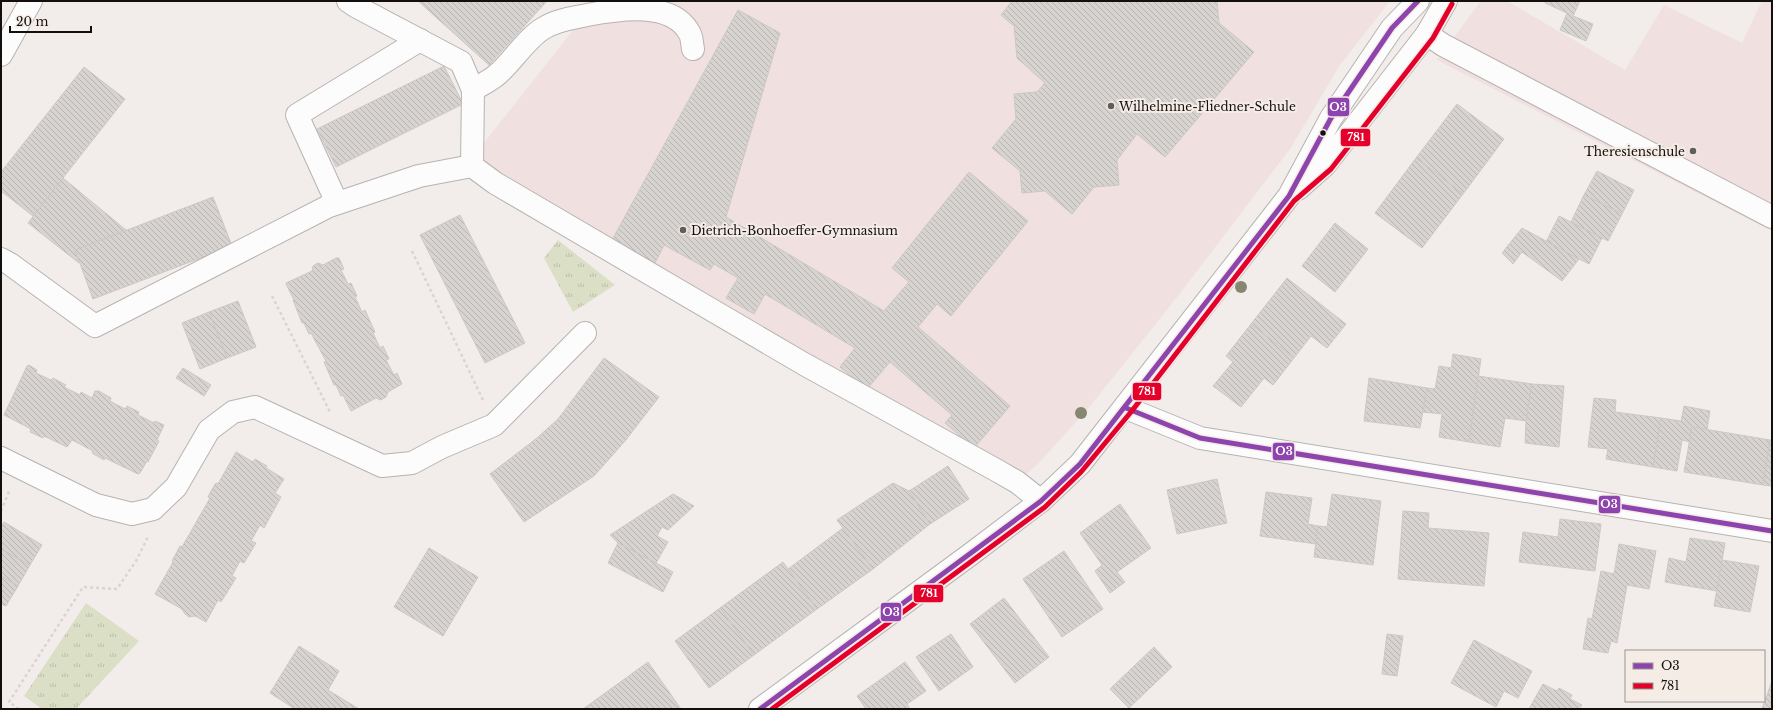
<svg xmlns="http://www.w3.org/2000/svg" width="1773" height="710" viewBox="0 0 1773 710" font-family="'Libre Baskerville',serif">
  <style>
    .education { fill: #f0e0df }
    .grass { fill: url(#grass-tufts) }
    .building { fill: url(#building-back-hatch); stroke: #cbc8c5 }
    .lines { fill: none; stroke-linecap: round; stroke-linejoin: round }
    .minor-casing { stroke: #b7b3b1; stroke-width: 24 }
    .path { stroke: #d7d5d4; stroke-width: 2.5; stroke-dasharray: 3 3; stroke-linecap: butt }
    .minor { stroke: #fdfcfc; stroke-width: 22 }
    .bus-1-casing { stroke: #f5ece6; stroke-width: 8 }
    .bus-2-casing { stroke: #f5ece6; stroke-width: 8 }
    .bus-1 { stroke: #8e44ad; stroke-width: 5 }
    .bus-2 { stroke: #e4002b; stroke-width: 5 }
    .tree { fill: #858770 }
    .poi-dot { fill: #605d5a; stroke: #f5ece6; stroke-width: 1.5 }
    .bus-dot { fill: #120f0d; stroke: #f5ece6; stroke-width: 1.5 }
    .labels { text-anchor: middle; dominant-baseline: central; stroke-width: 4; stroke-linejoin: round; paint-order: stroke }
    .poi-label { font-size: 12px; fill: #120f0d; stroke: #f5ece6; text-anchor: start }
    .line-badge { stroke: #f5ece6; stroke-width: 1.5 }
    .badge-label { font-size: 11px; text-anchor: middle; font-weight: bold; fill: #fff }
  </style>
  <defs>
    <pattern id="grass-tufts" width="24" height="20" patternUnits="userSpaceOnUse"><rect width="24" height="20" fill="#dbdfc6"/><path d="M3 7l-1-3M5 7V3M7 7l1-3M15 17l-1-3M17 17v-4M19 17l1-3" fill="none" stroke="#bbbea9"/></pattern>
    <pattern id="building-back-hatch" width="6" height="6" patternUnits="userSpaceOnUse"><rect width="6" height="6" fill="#d6d3d0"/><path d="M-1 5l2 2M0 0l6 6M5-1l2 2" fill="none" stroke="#b7b4b1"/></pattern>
  </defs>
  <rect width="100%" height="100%" fill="#f2edea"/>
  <g class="education">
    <path d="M596 1H1390L1340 65 1290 149 1181 292 1091 405 1038 464 1017 482 461 172Z"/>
    <path d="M1481 1H1507L1625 70 1664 5 1742 43 1762 1H1772V231L1437 60Z"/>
  </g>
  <g class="grass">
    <path d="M558 240 615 285 573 312 544 258Z"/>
    <path d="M86 603 139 641 76 709H42L24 696Z"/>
  </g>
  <g class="building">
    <path d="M418 1H547L489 65Z"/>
    <path d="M1012 1H1217L1219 23 1254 52 1165 157 1137 134 1117 160 1119 185 1094 187 1072 214 1045 191 1022 193 1020 171 992 148 1016 119 1014 94 1037 92 1045 83 1017 58 1014 26 1001 15Z"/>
    <path d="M1546 1H1580L1573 16 1593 24 1586 41 1560 30 1567 13 1545 3Z"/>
    <path d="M738 10 780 33 726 217 884 311 909 282 892 268 969 172 1028 221 951 316 937 304 918 327 1010 406 974 448 945 423 952 415 890 362 867 389 840 367 855 348 765 294 754 314 726 298 738 278 714 264 710 270 664 245 655 263 612 240Z"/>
    <path d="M444 66 463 104 336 167 317 129Z"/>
    <path d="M84 67 125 99 33 216 1 191V172Z"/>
    <path d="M1457 104 1504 139 1463 194 1416 158Z"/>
    <path d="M1416 158 1463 194 1422 248 1375 213Z"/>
    <path d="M1597 171 1634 190 1622 214 1584 195Z"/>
    <path d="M63 178 126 230 75 250 79 263 28 223Z"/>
    <path d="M1584 195 1622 214 1608 241 1571 222Z"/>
    <path d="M213 197 232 246 93 299 75 250Z"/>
    <path d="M460 215 525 343 485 363 420 235Z"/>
    <path d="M1559 216 1602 238 1589 264 1546 242Z"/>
    <path d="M1335 223 1368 249 1335 292 1302 266Z"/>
    <path d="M1522 228 1579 259 1562 281 1522 252 1513 264 1502 253Z"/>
    <path d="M336 258H339L344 269 341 270 348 284 351 283 357 296 355 297 362 312 365 310 375 332 373 333 380 348 383 346 389 359 386 360 394 375 397 373 402 384 388 392 386 397 381 400 376 398 351 411 343 395 341 396 336 385H334L324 362 326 361 311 333 309 334 304 323H302L293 300H294L286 284V283L312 271 313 266 318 263 323 265Z"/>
    <path d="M1287 278 1346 324 1327 348 1311 336 1294 358 1251 324Z"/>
    <path d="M238 301 256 347 227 358 209 312Z"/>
    <path d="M209 312 227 358 200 369 182 323Z"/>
    <path d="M1251 324 1294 358 1273 385 1264 378 1241 407 1213 386 1233 362 1226 356Z"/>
    <path d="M1453 354 1481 359 1469 442 1439 437 1442 414 1423 412 1427 388 1435 389 1439 366 1451 368Z"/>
    <path d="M604 358 659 397 625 441 594 476 524 522 490 474 537 438 558 419Z"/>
    <path d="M29 365 37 370 36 373 51 380 53 378 66 385 64 387 80 395 81 392 92 398 95 391H99L111 398 110 401 125 409 127 406 139 412 138 415 154 423 155 421 164 425 157 440 159 441 148 462 147 461 140 473 138 474 105 458 104 460 92 453 93 451 72 440 67 447 44 436 43 438 30 432 31 429 4 415 27 366Z"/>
    <path d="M183 368 211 385 204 396 176 378Z"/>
    <path d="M1478 376 1532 384 1526 421 1505 418 1500 447 1469 442Z"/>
    <path d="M1369 378 1427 388 1420 428 1364 421Z"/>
    <path d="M1532 384 1564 386 1559 447 1525 443 1526 421Z"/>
    <path d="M1594 398 1616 400 1615 412 1661 418 1653 467 1606 459 1608 449 1588 447Z"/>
    <path d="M1684 406 1710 411 1707 430 1692 427 1690 442 1682 440 1677 471 1653 467 1661 418 1681 421Z"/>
    <path d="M1692 427 1770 440 1763 485 1684 472Z"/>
    <path d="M1770 440 1772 441V486L1763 485Z"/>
    <path d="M236 452 253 462 255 459 267 466 266 468 284 479 275 493 281 497 264 528 260 525 251 541 256 543 244 563 240 561 232 576 236 578 221 602 218 600 206 622 195 616 189 617 185 614 182 609 155 594 173 562 172 561 180 546 182 547 210 498 208 497 211 491 216 483 218 484Z"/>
    <path d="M948 466 969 499 930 524 909 491Z"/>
    <path d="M1217 479 1227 523 1177 534 1167 490Z"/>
    <path d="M893 483 909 491 930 524 873 569 837 520Z"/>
    <path d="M1266 492 1312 498 1308 524 1318 526 1316 544 1260 536Z"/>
    <path d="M673 494 694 506 668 530 662 527 657 536 668 542 656 563 618 543 610 535Z"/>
    <path d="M1332 494 1381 501 1373 565 1314 557 1318 526 1327 527Z"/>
    <path d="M1120 504 1151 548 1117 572 1125 582 1110 593 1095 571 1102 565 1080 533Z"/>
    <path d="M1403 511 1429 513 1428 528 1489 533 1484 586 1398 579Z"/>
    <path d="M1560 519 1601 524 1595 571 1519 562 1523 532 1558 537Z"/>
    <path d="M4 522 42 545 30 565 1 549V528Z"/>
    <path d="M843 528 873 569 817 609 788 569Z"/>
    <path d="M1690 538 1725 543 1717 591 1665 582 1669 558 1686 562Z"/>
    <path d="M618 543 673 572 663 592 608 563Z"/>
    <path d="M1619 544 1656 551 1649 589 1627 585 1617 643 1611 641 1608 653 1583 649 1588 618 1592 619 1601 571 1614 574Z"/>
    <path d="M429 548 478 577 443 636 394 607Z"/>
    <path d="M1 549 30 565 18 586 1 576Z"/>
    <path d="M1064 551 1103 609 1062 637 1023 579Z"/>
    <path d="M1722 560 1759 566 1750 612 1714 606Z"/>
    <path d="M783 562 817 609 754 655 720 608Z"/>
    <path d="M1 576 18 586 6 606 1 604Z"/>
    <path d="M1004 598 1049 657 1015 683 970 624Z"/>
    <path d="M720 608 754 655 709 688 675 641Z"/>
    <path d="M951 634 973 667 939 691 916 657Z"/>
    <path d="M1387 634 1403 636 1397 676 1382 674Z"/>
    <path d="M1474 640 1532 671 1518 698 1504 691 1496 707 1451 683Z"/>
    <path d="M299 646 339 671 328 690 359 709H295L270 693Z"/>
    <path d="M1154 647 1172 667 1129 708 1110 689Z"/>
    <path d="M648 662 681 709H583Z"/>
    <path d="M905 662 926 691 907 704 910 709H866L857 696Z"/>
    <path d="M1772 681V709H1762Z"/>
    <path d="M1543 684 1557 691 1559 688 1572 695 1570 699 1582 705 1579 709H1529Z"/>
  </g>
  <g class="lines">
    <g class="minor-casing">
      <g id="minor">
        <path d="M348 1 357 7 461 62 473 90 472 166"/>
        <path d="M1427 34 1443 45 1772 217"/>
        <path d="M1 55 31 1"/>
        <path d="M473 90C482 84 494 79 501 71 514 59 529 36 544 28 556 20 573 18 587 15 619 9 673 0 690 34 692 38 692 44 693 49"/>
        <path d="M1298 189 1325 165 1427 34 1446 1"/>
        <path d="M337 203 297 115 420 40"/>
        <path d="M1 259 10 264 95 326 329 206 419 176 472 166 495 183 804 364 996 470 1017 482 1041 501"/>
        <path d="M1126 408 1200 438 1772 531"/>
        <path d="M1 458 96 505 132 514 153 509 176 487 209 430 233 412 255 407 382 466 412 463 442 447 494 425 585 333"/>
        <path d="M760 709 971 554 1041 501 1080 464 1289 196 1331 118 1392 28 1418 1"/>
      </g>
    </g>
    <g class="path">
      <path d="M412 251 483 400"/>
      <path d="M272 296 331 414"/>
      <path d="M1 511 10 489"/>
      <path d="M19 709 9 702 83 587 117 589 136 561 147 539 145 537"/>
    </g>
    <use href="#minor" class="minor"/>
    <g class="bus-1-casing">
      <g id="bus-1">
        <path d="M1126 408 1200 438 1772 531"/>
        <path d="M760 709 1041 501 1080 464 1289 196 1331 118 1392 28 1418 1"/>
      </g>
    </g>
    <g class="bus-2-casing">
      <path id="bus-2" d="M772 709 1045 507 1081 472 1131 412 1294 201 1331 169 1433 38 1452 4"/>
    </g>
    <use href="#bus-1" class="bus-1"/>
    <use href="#bus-2" class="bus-2"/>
  </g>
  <g class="tree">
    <circle cx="1241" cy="287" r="6"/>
    <circle cx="1081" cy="413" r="6"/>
  </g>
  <g class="poi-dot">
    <circle cx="1111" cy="106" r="4"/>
    <circle cx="1693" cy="151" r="4"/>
    <circle cx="683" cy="230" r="4"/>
  </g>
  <circle class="bus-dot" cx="1323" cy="133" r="3.5"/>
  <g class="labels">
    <g class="poi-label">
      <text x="1119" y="106">Wilhelmine-Fliedner-Schule</text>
      <text x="1685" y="151" text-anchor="end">Theresienschule</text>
      <text x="691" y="230">Dietrich-Bonhoeffer-Gymnasium</text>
    </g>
  </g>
  <g class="line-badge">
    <rect x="1327" y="97" width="23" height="20" rx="4" fill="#8e44ad"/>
    <rect x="1340" y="128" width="31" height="19" rx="4" fill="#e4002b"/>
    <rect x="1132" y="382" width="30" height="19" rx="4" fill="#e4002b"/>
    <rect x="1272" y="442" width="23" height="19" rx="4" fill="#8e44ad"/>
    <rect x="1598" y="495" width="23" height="19" rx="4" fill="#8e44ad"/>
    <rect x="913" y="584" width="31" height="19" rx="4" fill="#e4002b"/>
    <rect x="880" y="602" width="22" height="20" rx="4" fill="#8e44ad"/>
  </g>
  <g class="badge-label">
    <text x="1338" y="111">O3</text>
    <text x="1356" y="141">781</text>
    <text x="1147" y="395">781</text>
    <text x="1284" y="455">O3</text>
    <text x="1609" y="508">O3</text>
    <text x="929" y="597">781</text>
    <text x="891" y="616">O3</text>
  </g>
  <rect width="1773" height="710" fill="none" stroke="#120f0d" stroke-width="4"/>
  <rect x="1625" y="650" width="140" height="52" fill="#f5ece6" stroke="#9a948f"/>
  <rect x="1633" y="663" width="20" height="6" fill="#8e44ad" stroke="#9a948f"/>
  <text x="1661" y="670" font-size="12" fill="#120f0d">O3</text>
  <rect x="1633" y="683" width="20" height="6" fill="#e4002b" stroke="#9a948f"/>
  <text x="1661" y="690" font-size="12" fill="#120f0d">781</text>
  <path d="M10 26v6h81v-6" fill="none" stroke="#120f0d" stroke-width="2"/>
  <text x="16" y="26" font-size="12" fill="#120f0d" stroke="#f5ece6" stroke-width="3" paint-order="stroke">20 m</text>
</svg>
